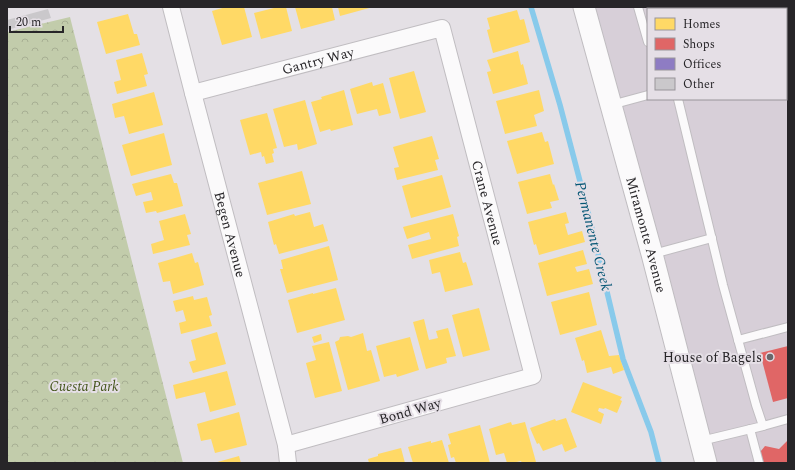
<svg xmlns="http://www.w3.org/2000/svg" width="795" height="470" viewBox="0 0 795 470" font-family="Spectral,serif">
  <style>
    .built { fill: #d7cfd8; fill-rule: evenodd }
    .park { fill: url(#park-crowns) }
    .homes { fill: #ffd966 }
    .shops { fill: #e06666 }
    .offices { fill: #8e7cc3 }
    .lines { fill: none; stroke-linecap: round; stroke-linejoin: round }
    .stream { stroke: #88caeb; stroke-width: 5.5 }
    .building { fill: #cac8cb }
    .service-casing { stroke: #c0bdc1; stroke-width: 10 }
    .minor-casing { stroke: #c0bdc1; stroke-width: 18 }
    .tertiary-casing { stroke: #c0bdc1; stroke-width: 23 }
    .service { stroke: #fbfafb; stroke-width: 8 }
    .minor { stroke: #fbfafb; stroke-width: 16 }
    .tertiary { stroke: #fbfafb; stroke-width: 21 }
    .poi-dot { fill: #69666a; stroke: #e5dfe6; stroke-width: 1.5 }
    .labels { text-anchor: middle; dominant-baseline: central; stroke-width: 4; stroke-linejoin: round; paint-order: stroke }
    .street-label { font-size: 14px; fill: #272528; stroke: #e5dfe6 }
    .poi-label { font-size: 14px; fill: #272528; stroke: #e5dfe6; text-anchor: end }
    .park-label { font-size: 14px; font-style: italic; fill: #45561c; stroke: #e5dfe6 }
    .water-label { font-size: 15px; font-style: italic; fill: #065775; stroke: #e5dfe6 }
  </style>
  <defs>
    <pattern id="park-crowns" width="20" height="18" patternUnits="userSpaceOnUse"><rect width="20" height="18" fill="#c2ccab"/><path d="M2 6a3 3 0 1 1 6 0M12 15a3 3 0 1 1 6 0" fill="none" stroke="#a7af93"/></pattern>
  </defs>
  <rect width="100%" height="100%" fill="#e4e0e5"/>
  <path class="built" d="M584 7H788V463H706ZM648 9H786V99H648Z"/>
  <path class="park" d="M70 17 72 25 183 463H7V32Z"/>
  <g class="homes">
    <path d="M226 7H244L252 37 222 45 212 11Z"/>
    <path d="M278 7H286L292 31 261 39 254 13Z"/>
    <path d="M295 7H332L335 20 301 29Z"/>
    <path d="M338 7H373L340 16Z"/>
    <path d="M517 10 520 20 524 19 530 42 493 53 487 30 490 29 487 18Z"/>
    <path d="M128 14 134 34H137L140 45 106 54 97 22Z"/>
    <path d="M518 51 521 65 523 64 528 84 493 94 487 72 491 71 487 60Z"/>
    <path d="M142 53 148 74 144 75 147 86 117 94 114 82 121 80 116 60Z"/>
    <path d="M414 71 426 112 400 119 389 78Z"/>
    <path d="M372 82 373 86 383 83 391 113 379 116 377 109 357 114 350 89Z"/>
    <path d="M344 90 353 125 331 131 330 129 320 132 311 102 322 99 321 97Z"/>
    <path d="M539 90 544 111 534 115 537 126 505 134 496 101Z"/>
    <path d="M154 92 163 125 129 134 124 116 115 118 112 104Z"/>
    <path d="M305 100 317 144 298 150 297 144 284 147 273 109Z"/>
    <path d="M267 113 277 148 273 149 274 153 272 154 274 162 266 164 264 156 262 157 261 152 250 155 240 120Z"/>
    <path d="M542 132 545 142 548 141 554 164 517 174 507 141Z"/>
    <path d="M164 133 172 165 131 176 122 145Z"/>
    <path d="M432 136 439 159 435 160 438 170 397 180 394 168 399 167 393 147Z"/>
    <path d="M302 171 311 204 267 215 258 183Z"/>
    <path d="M171 174 174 183H177L183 206 157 213 156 211 146 213 143 202 153 200 151 192 136 196 132 184Z"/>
    <path d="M550 174 553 185 554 184 559 200 550 202 552 208 527 214 518 182Z"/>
    <path d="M442 175 451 207 411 218 402 186Z"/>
    <path d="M310 212 314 227 323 224 328 241 279 254 276 244 274 245 268 222 294 214 295 216Z"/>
    <path d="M566 212 569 223 565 224 568 235 582 231 585 242 539 255 536 244 534 245 528 222Z"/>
    <path d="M185 214 191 234 187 235 190 245 153 254 151 244 164 240 159 221Z"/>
    <path d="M453 214 459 236 457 237 459 246 412 259 408 245 431 239 429 232 407 239 403 227Z"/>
    <path d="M329 246 338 280 287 293 280 269H283L281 260Z"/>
    <path d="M583 250 587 264 575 267 577 272 589 269 593 284 547 296 538 263Z"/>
    <path d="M460 252 463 263 466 262 473 285 445 292 440 272 432 274 429 260Z"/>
    <path d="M192 253 195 263 198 262 204 285 173 294 170 281 163 282 158 263Z"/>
    <path d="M336 288 345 320 297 333 288 300 313 293V294Z"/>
    <path d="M589 292 597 325 560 335 551 302Z"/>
    <path d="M193 296 194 300 207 297 212 315 209 316 212 326 181 334 179 323 186 321 183 310 176 312 173 301Z"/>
    <path d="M479 308 490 350 463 357 452 315Z"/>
    <path d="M424 319 429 340 438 338 436 331 448 328 456 356 446 358 447 363 426 369 413 322Z"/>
    <path d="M601 330 609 356 619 355 624 370 613 374 611 367 587 373 584 360 582 361 575 338Z"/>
    <path d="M217 332 226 364 193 373 189 362 196 360 191 340Z"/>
    <path d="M363 333 367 351 371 350 380 381 348 390 335 342 339 340 340 337 348 336 351 337Z"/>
    <path d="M321 334 322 340 314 343 312 337Z"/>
    <path d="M410 337 419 370 397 377 396 374 384 377 376 346Z"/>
    <path d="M329 342 342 391 315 398 306 363 316 360 312 346Z"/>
    <path d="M227 371 236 405 210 412 205 392 176 399 173 385Z"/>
    <path d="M583 382 622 397 620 400 622 401 617 413 605 408 604 409 599 408 598 411 604 414 601 424 571 412Z"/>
    <path d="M239 412 247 445 215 453 211 439 201 441 197 424Z"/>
    <path d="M566 418 577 447 565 452 562 444 543 451 539 443 537 444 530 428 555 419 556 421Z"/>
    <path d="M511 422 512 425 525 422 536 462 522 463 521 461 512 463H507L504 453 496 455 489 429Z"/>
    <path d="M480 425 490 463H456L454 457 451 458 448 445 451 444 448 434Z"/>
    <path d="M442 440 449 463H413L408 447 431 441V443Z"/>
    <path d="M401 448 405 463H369L368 459 378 456V454Z"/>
    <path d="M239 456 241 463H214Z"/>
  </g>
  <g class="shops">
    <path d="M788 346V398L773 402 760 353Z"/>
    <path d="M788 440V463H758L756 457 765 446 779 449Z"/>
  </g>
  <path class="offices" d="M654 7H788V23L786 24V9H654Z"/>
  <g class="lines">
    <path class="stream" d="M531 7 560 105 587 208 623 359 651 432 659 463"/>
  </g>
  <path class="building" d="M48 9 51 18 7 30V20Z"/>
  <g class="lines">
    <g class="service-casing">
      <g id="service">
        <path d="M638 7 648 42"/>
        <path d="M786 55H788"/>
        <path d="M678 99 723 285 756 405 763 426 701 441"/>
        <path d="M611 105 648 95"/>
        <path d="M653 254 712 238"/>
        <path d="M738 340 788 327"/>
        <path d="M763 426 788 419"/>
        <path d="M750 429 759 463"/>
      </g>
    </g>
    <g class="minor-casing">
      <g id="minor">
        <path id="s1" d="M171 7 193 93 286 445 288 463"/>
        <path id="s2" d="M193 93 442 28 533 376 286 445"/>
      </g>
    </g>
    <g class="tertiary-casing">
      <g id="tertiary">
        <path id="s3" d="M584 7 652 254 706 463"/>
      </g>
    </g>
    <use href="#service" class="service"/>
    <use href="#minor" class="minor"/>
    <use href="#tertiary" class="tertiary"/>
  </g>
  <circle class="poi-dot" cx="770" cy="357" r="4"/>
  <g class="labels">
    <g class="street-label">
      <text stroke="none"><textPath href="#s2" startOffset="129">Gantry Way</textPath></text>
      <text stroke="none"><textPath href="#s2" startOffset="438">Crane Avenue</textPath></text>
      <text stroke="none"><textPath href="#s1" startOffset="235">Begen Avenue</textPath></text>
      <text stroke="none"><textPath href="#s3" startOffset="236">Miramonte Avenue</textPath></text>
      <text transform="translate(410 411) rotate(-16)">Bond Way</text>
    </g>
    <g class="poi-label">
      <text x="762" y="357">House of Bagels</text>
    </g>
    <g class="park-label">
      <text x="84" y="386">Cuesta Park</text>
    </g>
    <g class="water-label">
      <text transform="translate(593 236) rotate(76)">Permanente Creek</text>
    </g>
  </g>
  <rect width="795" height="470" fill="none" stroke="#272528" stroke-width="16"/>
  <rect x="647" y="8" width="140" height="92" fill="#e5dfe6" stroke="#99959a"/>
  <rect x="655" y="18" width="20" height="12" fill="#ffd966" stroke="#99959a"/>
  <text x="683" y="28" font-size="12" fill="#272528">Homes</text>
  <rect x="655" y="38" width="20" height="12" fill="#e06666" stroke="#99959a"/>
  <text x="683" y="48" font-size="12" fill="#272528">Shops</text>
  <rect x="655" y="58" width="20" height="12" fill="#8e7cc3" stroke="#99959a"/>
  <text x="683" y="68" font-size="12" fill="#272528">Offices</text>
  <rect x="655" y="78" width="20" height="12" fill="#cac8cb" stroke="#99959a"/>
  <text x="683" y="88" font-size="12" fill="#272528">Other</text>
  <path d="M10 26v6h53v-6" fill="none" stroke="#272528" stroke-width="2"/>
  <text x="16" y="26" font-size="12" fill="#272528" stroke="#e5dfe6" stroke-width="3" paint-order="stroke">20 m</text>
</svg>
